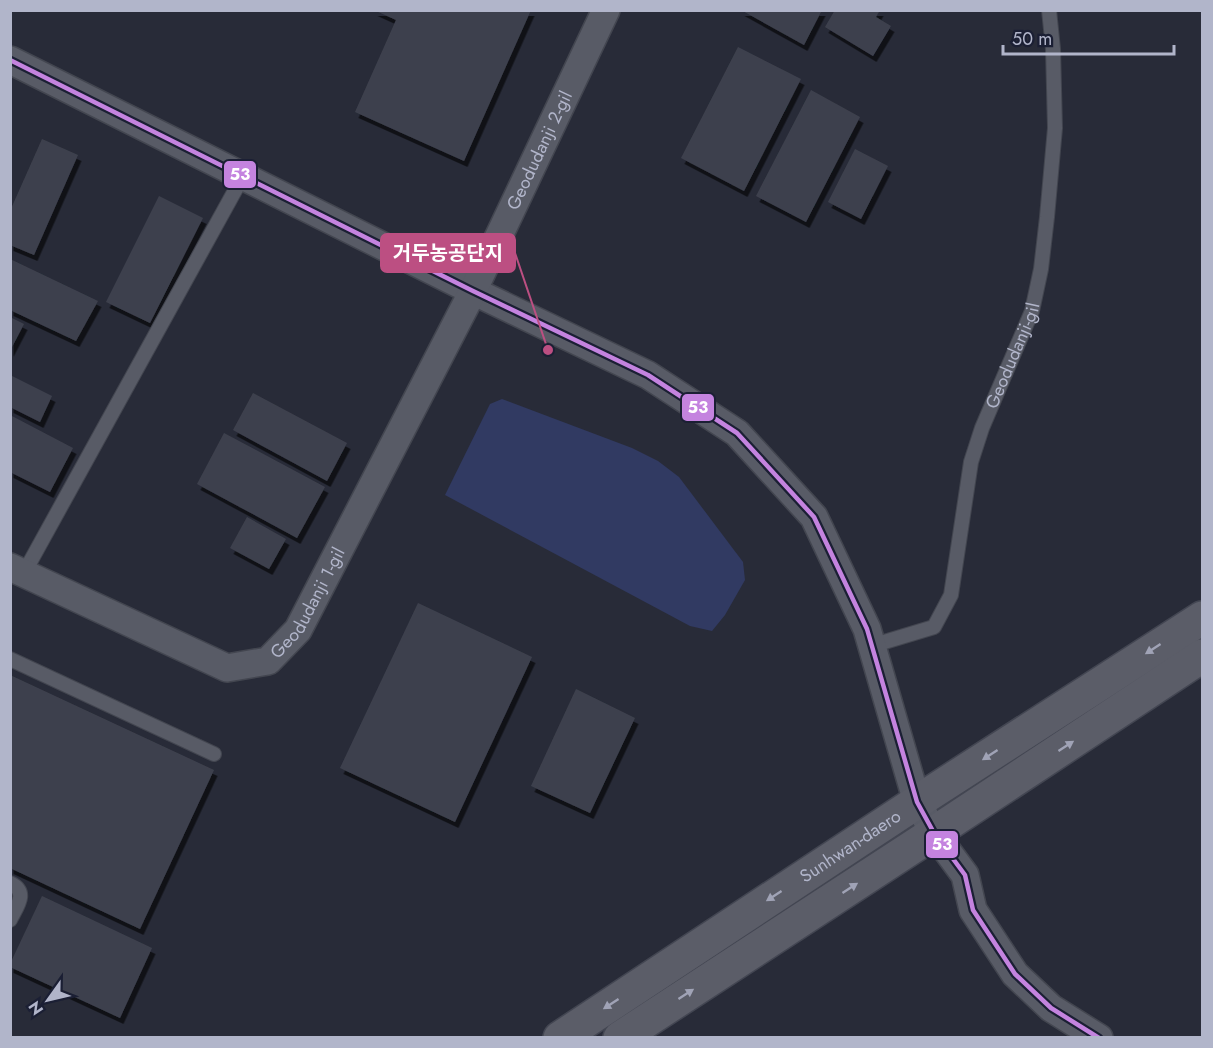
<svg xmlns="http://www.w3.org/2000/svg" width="1213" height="1048" viewBox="0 0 1213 1048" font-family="Jost,'Noto Sans KR',sans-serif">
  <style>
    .water { fill: #313a62 }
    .building { fill: #3e414d; filter: url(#shadow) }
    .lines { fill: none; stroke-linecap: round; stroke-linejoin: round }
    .service-casing { stroke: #434650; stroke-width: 16 }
    .minor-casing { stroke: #434650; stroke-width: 30 }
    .primary-casing { stroke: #434652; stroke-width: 36 }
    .service { stroke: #585b66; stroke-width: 14 }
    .minor { stroke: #585b66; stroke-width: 27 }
    .primary { stroke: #5b5d68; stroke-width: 33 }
    .bus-1-casing { stroke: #1b1f34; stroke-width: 9 }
    .bus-1 { stroke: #c483df; stroke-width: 4.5 }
    .oneway { fill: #a0a3b6 }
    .labels { text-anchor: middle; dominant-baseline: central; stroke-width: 4.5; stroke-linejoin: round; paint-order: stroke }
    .street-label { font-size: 18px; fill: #b1b5ca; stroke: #1b1f34 }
    .leader { fill: none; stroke: #bc4f82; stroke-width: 2 }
    .callout-dot { fill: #bc4f82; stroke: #1b1f34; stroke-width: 2 }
    .callout { fill: #bc4f82; stroke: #bc4f82; stroke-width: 2 }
    .callout-label { font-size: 20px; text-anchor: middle; font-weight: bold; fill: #fff }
    .line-badge { stroke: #1b1f34; stroke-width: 2 }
    .badge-label { font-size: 16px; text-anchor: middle; font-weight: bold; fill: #fff }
  </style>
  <defs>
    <filter id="shadow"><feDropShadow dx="3.5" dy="6" stdDeviation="0" flood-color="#0009"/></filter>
  </defs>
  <rect width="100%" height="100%" fill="#282b38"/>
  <path class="water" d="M502 399 632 448 658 461 679 477 743 562 745 580 725 615 712 631 690 626 445 495 490 404Z"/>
  <g class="building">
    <path d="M374 10H531L464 161 355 112 396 20Z"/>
    <path d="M741 10H822L804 45Z"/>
    <path d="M835 10H880L876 17 891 26 873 56 825 27Z"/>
    <path d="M738 47 801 79 744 191 681 158Z"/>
    <path d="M811 90 860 117 806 222 756 196Z"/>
    <path d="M42 139 78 155 34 255 10 245V211Z"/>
    <path d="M855 149 888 166 861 219 828 202Z"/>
    <path d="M159 196 203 218 150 323 106 302Z"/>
    <path d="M10 259 98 301 76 341 10 310Z"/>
    <path d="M10 317 24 324 10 351Z"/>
    <path d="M10 375 52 396 40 422 10 407Z"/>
    <path d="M253 393 347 443 327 481 233 430Z"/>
    <path d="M10 415 73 448 50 492 10 472Z"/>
    <path d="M224 433 325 487 297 538 197 484Z"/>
    <path d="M247 517 286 539 269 569 230 548Z"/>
    <path d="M418 603 532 657 455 822 340 768Z"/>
    <path d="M10 675 214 770 140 929 10 868Z"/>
    <path d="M576 689 635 718 590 813 531 786Z"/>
    <path d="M42 896 152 948 120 1018 10 967V964Z"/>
  </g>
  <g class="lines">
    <g class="service-casing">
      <g id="service">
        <path d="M24 573 243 176"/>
        <path id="s1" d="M871 646 934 627 951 595 971 462 982 428 1032 311 1041 269 1047 217 1055 128 1053 49 1049 10"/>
        <path d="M10 659 214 754"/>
        <path d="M10 883C29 892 17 906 10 920"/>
      </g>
    </g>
    <g class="minor-casing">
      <g id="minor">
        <path d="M10 60 473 291 648 375 737 433 814 517 867 629 917 802 934 833 965 875 973 910 1015 974 1051 1008 1099 1038"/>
        <path id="s2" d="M10 567 227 668 268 661 298 630 473 291 606 10"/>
      </g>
    </g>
    <g class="primary-casing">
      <g id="primary">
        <path id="s3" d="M560 1038 917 802 1202 618"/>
        <path d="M620 1038 934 833 1202 656"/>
      </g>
    </g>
    <use href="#service" class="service"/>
    <use href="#minor" class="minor"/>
    <use href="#primary" class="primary"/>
    <g class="bus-1-casing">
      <path id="bus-1" d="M10 60 473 291 648 375 737 433 814 517 867 629 917 802 934 833 965 875 973 910 1015 974 1051 1008 1099 1038"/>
    </g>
    <use href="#bus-1" class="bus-1"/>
  </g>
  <defs><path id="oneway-solid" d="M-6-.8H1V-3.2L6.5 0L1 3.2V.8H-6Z" transform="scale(1.5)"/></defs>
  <g class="oneway">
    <use href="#oneway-solid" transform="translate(1153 649) rotate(147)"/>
    <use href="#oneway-solid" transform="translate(1066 746) rotate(-33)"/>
    <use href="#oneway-solid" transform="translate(990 755) rotate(147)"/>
    <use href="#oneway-solid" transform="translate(850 888) rotate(-33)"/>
    <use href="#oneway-solid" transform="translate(774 896) rotate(147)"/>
    <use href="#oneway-solid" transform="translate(686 994) rotate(-33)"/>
    <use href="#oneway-solid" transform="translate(611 1004) rotate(147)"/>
  </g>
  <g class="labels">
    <g class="street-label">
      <text stroke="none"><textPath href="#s2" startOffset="861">Geodudanji 2-gil</textPath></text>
      <text stroke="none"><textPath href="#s1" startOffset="351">Geodudanji-gil</textPath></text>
      <text stroke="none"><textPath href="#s2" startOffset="352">Geodudanji 1-gil</textPath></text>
      <text stroke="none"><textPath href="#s3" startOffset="348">Sunhwan-daero</textPath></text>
    </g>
  </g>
  <path class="leader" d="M548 350L515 253"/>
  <circle class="callout-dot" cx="548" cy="350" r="6"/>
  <rect class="callout" x="381" y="234" width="134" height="38" rx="6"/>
  <g class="callout-label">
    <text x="448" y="260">거두농공단지</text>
  </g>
  <g class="line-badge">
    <rect x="223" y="160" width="34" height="29" rx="6" fill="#c483df"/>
    <rect x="681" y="393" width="34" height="29" rx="6" fill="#c483df"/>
    <rect x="925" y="830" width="34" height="29" rx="6" fill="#c483df"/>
  </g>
  <g class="badge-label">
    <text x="240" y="180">53</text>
    <text x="698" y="413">53</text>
    <text x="942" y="850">53</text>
  </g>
  <rect width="1213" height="1048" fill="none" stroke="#b1b5ca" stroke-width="24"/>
  <g transform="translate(48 1000) rotate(236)" stroke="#1b1f34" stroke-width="4.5" paint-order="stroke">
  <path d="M0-4.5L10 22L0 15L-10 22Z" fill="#b1b5ca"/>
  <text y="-9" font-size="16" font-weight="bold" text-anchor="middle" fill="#b1b5ca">N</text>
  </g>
  <path d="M1003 45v9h171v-9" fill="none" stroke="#b1b5ca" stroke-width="3"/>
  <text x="1012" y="45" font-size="18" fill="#b1b5ca" stroke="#1b1f34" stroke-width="4.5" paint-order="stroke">50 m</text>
</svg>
